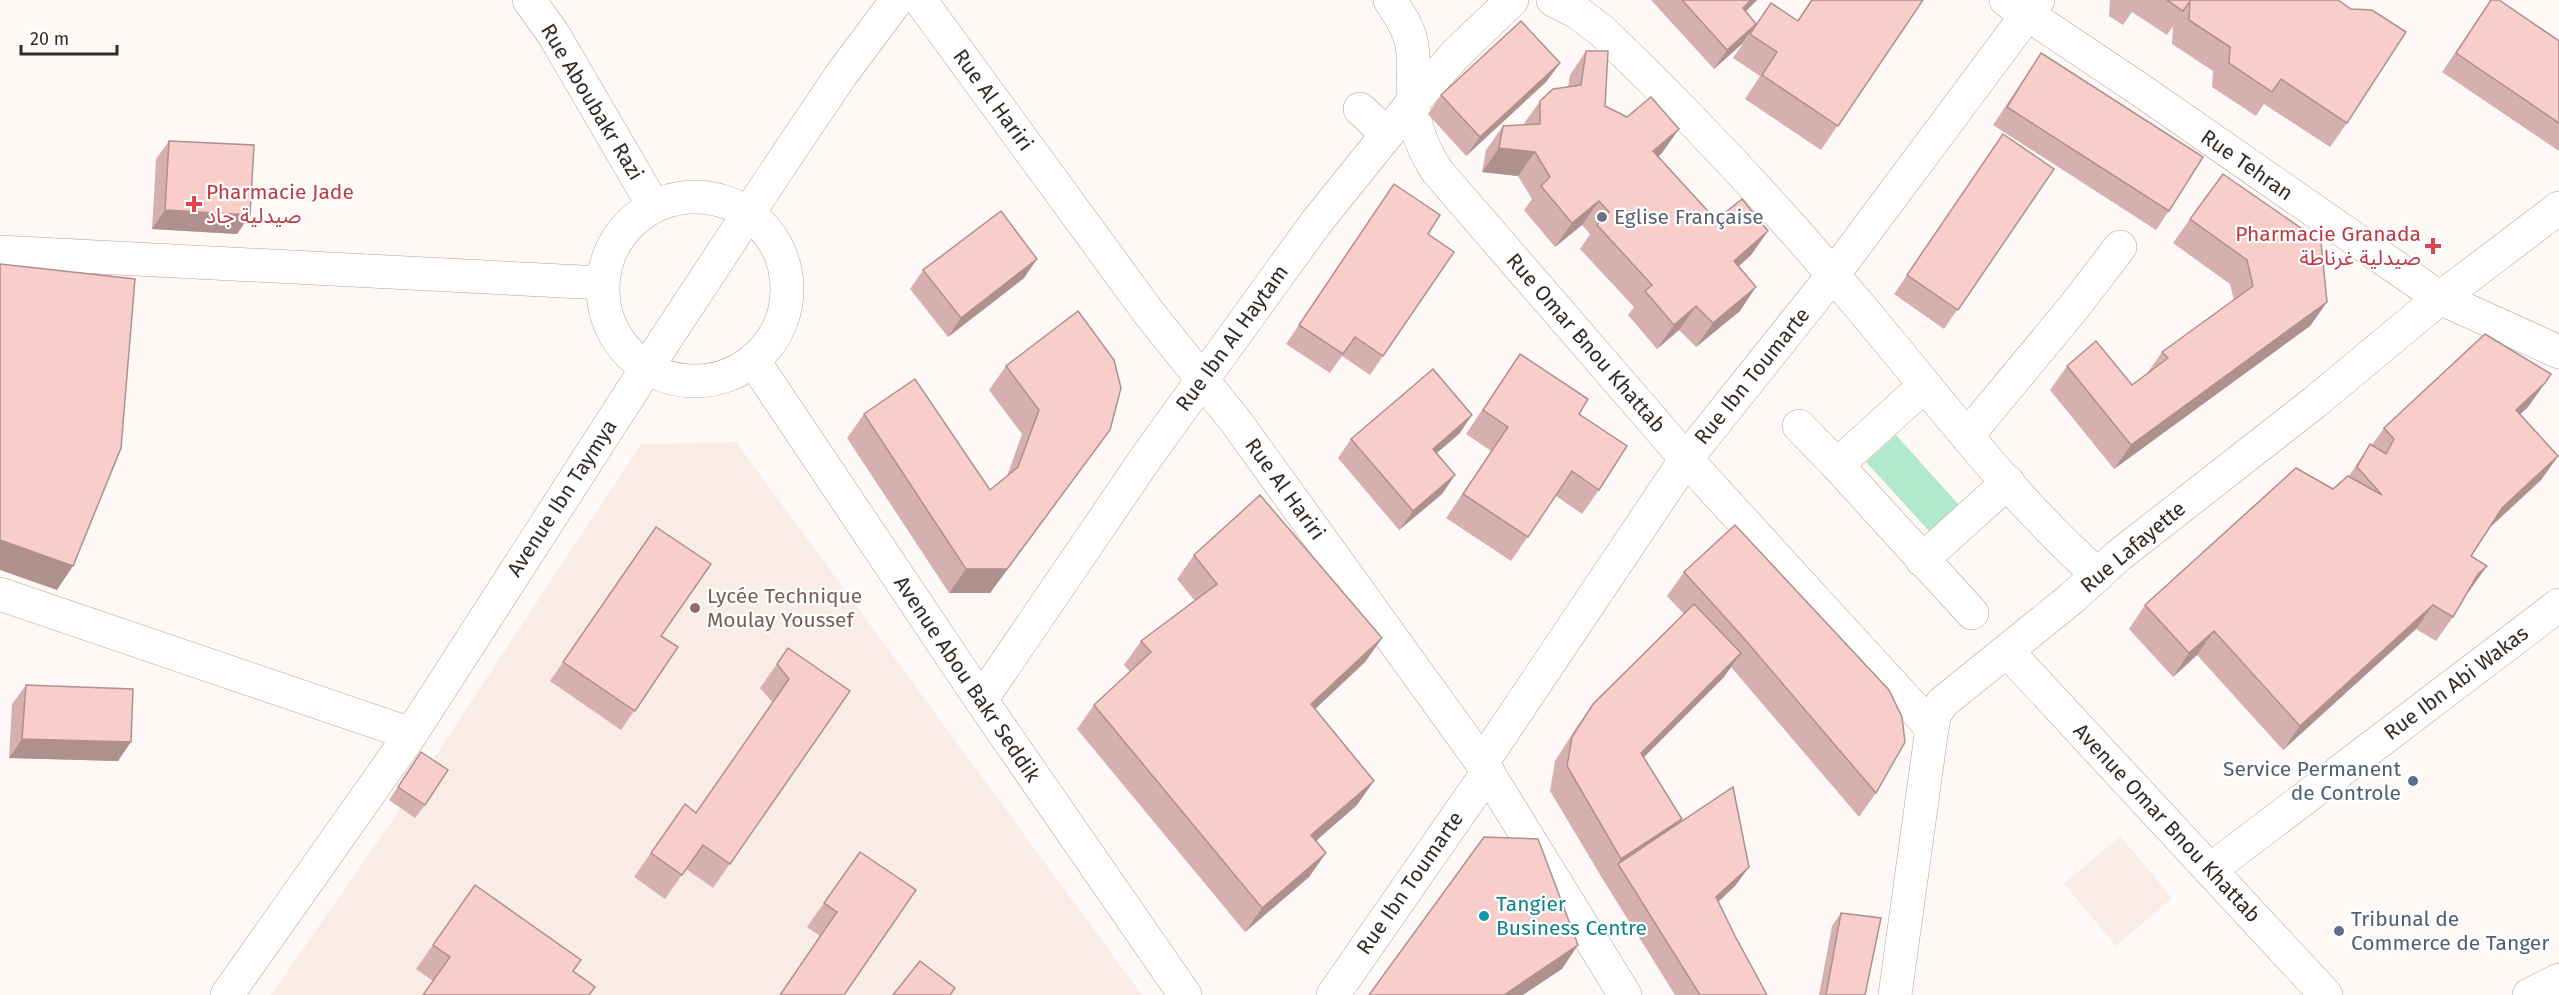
<svg xmlns="http://www.w3.org/2000/svg" width="2559" height="995" viewBox="0 0 2559 995" font-family="'Fira Sans','Noto Sans Arabic',sans-serif">
  <style>
    .built { fill: #f9ece5 }
    .green { fill: #b1e9cc }
    .lines { fill: none; stroke-linecap: round; stroke-linejoin: round }
    .minor-casing { stroke: #b6a092; stroke-width: 34 }
    .minor { stroke: #fff; stroke-width: 33 }
    .wall { fill: #d6b0ae }
    .shaded-wall { fill: #ae908d }
    .building { fill: #f9cdca; stroke: #ae908d; stroke-width: 1.5 }
    .health-dot { fill: #e0444e; stroke: #fff; stroke-width: 2 }
    .worship-dot { fill: #6b7280; stroke: #fff; stroke-width: 2 }
    .education-dot { fill: #8d6e63; stroke: #fff; stroke-width: 2 }
    .service-dot { fill: #5c6f8a; stroke: #fff; stroke-width: 2 }
    .culture-dot { fill: #0f9aa8; stroke: #fff; stroke-width: 2 }
    .labels { text-anchor: middle; dominant-baseline: central; stroke-width: 4.5; stroke-linejoin: round; paint-order: stroke }
    .street-label { font-size: 21px; fill: #322a24; stroke: #fff }
    .health-label { font-size: 21px; fill: #be3a42; stroke: #fff; text-anchor: start }
    .worship-label { font-size: 21px; fill: #5b616d; stroke: #fff; text-anchor: start }
    .education-label { font-size: 21px; fill: #785e54; stroke: #fff; text-anchor: start }
    .service-label { font-size: 21px; fill: #4e5e75; stroke: #fff; text-anchor: end }
    .culture-label { font-size: 21px; fill: #0d838f; stroke: #fff; text-anchor: start }
  </style>
  <rect width="100%" height="100%" fill="#fef9f6"/>
  <g class="built">
    <path d="M736 442 1142 995H271L401 808 641 444Z"/>
    <path d="M2120 836 2172 898 2116 946 2064 884Z"/>
  </g>
  <path class="green" d="M1896 435 1959 505 1930 532 1866 462Z"/>
  <g class="lines">
    <g class="minor-casing">
      <g id="minor">
        <path d="M529 0 554 35 653 205"/>
        <path d="M920 0 1149 313 1237 423 1482 763 1625 995"/>
        <path d="M1390 0C1398 13 1408 26 1411 41 1416 61 1412 82 1413 102 1414 128 1423 149 1437 171L1686 459 1932 728"/>
        <path d="M1553 0 1577 12 1602 31C1692 117 1777 208 1857 303 1935 395 2008 495 2098 575"/>
        <path d="M2006 0 2139 89 2440 298 2559 352"/>
        <path d="M1360 109 1387 134"/>
        <circle cx="695" cy="289" r="92"/>
        <path d="M0 252 602 283"/>
        <path d="M753 360 981 700 1185 995"/>
        <path d="M1924 386 1837 465 1972 613"/>
        <path d="M1799 426 1837 465"/>
        <path d="M1967 436 2074 307 2120 247"/>
        <path d="M1922 560 2008 482"/>
        <path d="M0 594 411 734"/>
        <path d="M2007 651 2326 995"/>
        <path d="M981 700 1148 455 1315 224 1413 102 1456 54 1512 0"/>
        <path d="M1482 763 1686 459 1833 275 2038 0"/>
        <path d="M2210 870 2559 605"/>
        <path d="M227 995 411 734 646 369 783 161 841 75 897 0"/>
        <path d="M1333 995 1488 772"/>
        <path d="M1895 995 1932 728 1935 714 1942 703 2072 598 2118 556 2315 402 2440 298 2559 208"/>
        <path d="M2529 995 2559 980"/>
      </g>
    </g>
    <use href="#minor" class="minor"/>
  </g>
  <g class="wall">
    <path d="M1651 0H1757L1746 11 1743 43 1714 69Z"/>
    <path d="M1811 0H1923L1821 150 1745 99 1760 76 1733 58 1771 3 1797 21Z"/>
    <path d="M2110 0H2338L2347 123 2330 147 2264 104 2256 116 2212 87 2213 71 2172 44 2173 26 2167 35 2132 12 2123 25 2109 16Z"/>
    <path d="M2491 0 2559 41V151L2442 72Z"/>
    <path d="M1586 51 1605 106 1662 153 1658 157 1716 220 1768 231 1751 255 1739 266 1740 311 1696 347 1679 330 1657 349 1628 315 1634 307 1580 249 1590 234 1582 225 1555 247 1524 210 1532 199 1518 176 1482 172 1486 150 1503 126 1523 125 1540 101 1568 87 1570 75Z"/>
    <path d="M2041 53 2169 211 2156 230 1993 125Z"/>
    <path d="M1560 63 1546 82 1466 156 1428 114 1441 95Z"/>
    <path d="M2003 134 2054 169 1944 329 1894 294Z"/>
    <path d="M169 141 250 215 237 234 152 229 156 159Z"/>
    <path d="M1394 184 1428 234 1383 356 1370 375 1342 356 1330 373 1286 344Z"/>
    <path d="M2190 219 2327 302 2310 326 2114 469 2050 390 2067 366 2132 385 2146 375 2162 352 2234 300 2230 284 2173 243Z"/>
    <path d="M1037 259 1024 278 948 337 910 289 923 270Z"/>
    <path d="M1520 354 1579 414 1599 490 1582 514 1556 496 1511 561 1446 518 1491 451 1466 434Z"/>
    <path d="M1006 366 1110 430 990 593H949L847 438 864 414 990 490 1007 476 1022 434 989 390Z"/>
    <path d="M2545 383 2528 407 2520 414 2558 456 2541 480 2489 528 2471 556 2470 590 2467 593 2453 617 2436 641 2416 629 2283 750 2197 655 2173 677 2129 629 2145 605 2333 489 2349 476 2370 444 2372 445 2384 428Z"/>
    <path d="M1472 415 1459 434 1437 453 1455 475 1442 494 1399 530 1338 458 1351 439Z"/>
    <path d="M1735 525 1876 793 1859 817 1731 667 1724 677 1644 757 1678 824 1749 867 1735 886 1718 902 1735 936 1767 995H1675L1605 883 1550 791 1555 761 1576 728 1593 704 1684 614 1667 596 1684 572Z"/>
    <path d="M656 527 661 636 678 647 621 730 550 681Z"/>
    <path d="M1194 555 1382 638 1365 662 1315 709 1357 805 1316 841 1326 853 1309 877 1245 932 1077 729 1094 705 1130 672 1124 665 1141 641 1195 601 1177 579Z"/>
    <path d="M788 648 850 691 713 888 686 869 665 899 634 877 685 804 696 812 773 703 760 688Z"/>
    <path d="M26 685 118 761 9 758 12 704Z"/>
    <path d="M412 765 425 805 415 818 389 800Z"/>
    <path d="M860 852 844 995 820 936 807 927Z"/>
    <path d="M475 885 573 971 433 981 416 969Z"/>
    <path d="M1841 913 1865 995H1819L1832 926Z"/>
  </g>
  <g class="shaded-wall">
    <path d="M1751 0H1757L1730 27 1743 8Z"/>
    <path d="M1756 24 1743 43 1714 69 1727 50Z"/>
    <path d="M1560 63 1546 82 1466 156 1480 137Z"/>
    <path d="M1679 129 1662 153 1636 175 1653 151Z"/>
    <path d="M1499 148 1535 152 1518 176 1482 172Z"/>
    <path d="M1599 201 1582 225 1555 247 1572 223Z"/>
    <path d="M165 210 250 215 237 234 152 229Z"/>
    <path d="M1768 231 1751 255 1718 285 1734 261Z"/>
    <path d="M1037 259 1024 278 948 337 961 318Z"/>
    <path d="M1756 287 1740 311 1696 347 1713 323Z"/>
    <path d="M2327 302 2310 326 2114 469 2131 445Z"/>
    <path d="M1696 306 1679 330 1657 349 1674 325Z"/>
    <path d="M2545 383 2528 407 2499 434 2516 410Z"/>
    <path d="M1472 415 1459 434 1420 467 1433 449Z"/>
    <path d="M1110 430 990 593H949L966 569Z"/>
    <path d="M2558 456 2541 480 2485 532 2502 508Z"/>
    <path d="M1455 475 1442 494 1399 530 1413 511Z"/>
    <path d="M0 540 73 566 57 590 0 570Z"/>
    <path d="M2487 566 2470 590 2462 598 2478 574Z"/>
    <path d="M2433 605 2416 629 2283 750 2300 726Z"/>
    <path d="M2214 631 2197 655 2173 677 2189 653Z"/>
    <path d="M1382 638 1365 662 1295 728 1311 704Z"/>
    <path d="M1741 653 1724 677 1624 777 1641 753Z"/>
    <path d="M22 739 131 742 118 761 9 758Z"/>
    <path d="M1374 781 1357 805 1295 859 1311 835Z"/>
    <path d="M1682 819 1665 843 1618 864 1621 859Z"/>
    <path d="M1326 853 1309 877 1245 932 1262 908Z"/>
    <path d="M1749 867 1735 886 1703 916 1716 897Z"/>
    <path d="M1578 945 1562 969 1523 995H1504Z"/>
  </g>
  <g class="building">
    <path d="M1682 0H1751L1743 8 1756 24 1727 50Z"/>
    <path d="M1812 0H1923L1838 126 1762 75 1777 52 1750 34 1771 3 1798 21Z"/>
    <path d="M2167 0H2338L2351 9 2372 10 2406 32 2347 123 2281 79 2272 92 2229 63 2230 47 2189 20 2190 1 2183 11Z"/>
    <path d="M2491 0H2499L2559 41V123L2456 53Z"/>
    <path d="M1521 21 1560 63 1480 137 1441 95Z"/>
    <path d="M1586 51H1608L1605 106 1627 117 1651 97 1679 129 1653 151 1716 220 1742 199 1768 231 1734 261 1756 287 1713 323 1696 306 1674 325 1645 291 1652 285 1597 225 1609 212 1599 201 1572 223 1541 186 1550 177 1535 152 1499 148 1503 126 1540 124V101L1553 89 1581 85Z"/>
    <path d="M2041 53 2203 157 2169 211 2007 107Z"/>
    <path d="M2003 134 2054 169 1958 310 1907 275Z"/>
    <path d="M169 141 254 145 250 215 165 210Z"/>
    <path d="M2223 174 2321 242 2327 302 2131 445 2067 366 2096 341 2132 385 2168 358 2162 352 2253 286 2247 260 2190 219Z"/>
    <path d="M1394 184 1440 215 1428 234 1454 252 1383 356 1355 337 1343 354 1299 325Z"/>
    <path d="M1001 211 1037 259 961 318 923 270Z"/>
    <path d="M0 264 135 279 121 448 73 566 0 540Z"/>
    <path d="M1078 311 1114 360 1121 388 1110 430 1007 569H966L864 414 915 379 990 490 1018 467 1039 410 1006 366Z"/>
    <path d="M2485 334 2551 374 2545 383 2516 410 2558 456 2502 508 2471 556 2487 566 2478 574 2453 617 2433 605 2300 726 2214 631 2189 653 2145 605 2296 468 2333 489 2348 476 2382 495 2357 467 2370 444 2386 454 2394 439 2384 428Z"/>
    <path d="M1520 354 1588 399 1579 414 1627 446 1599 490 1572 471 1528 537 1463 494 1508 427 1483 410Z"/>
    <path d="M1433 369 1472 415 1433 449 1455 475 1413 511 1351 439Z"/>
    <path d="M1260 495 1382 638 1311 704 1374 781 1311 835 1326 853 1262 908 1094 705 1151 652 1141 641 1217 584 1194 555Z"/>
    <path d="M1735 525 1889 690 1902 717 1905 742 1876 793 1741 635 1684 572Z"/>
    <path d="M656 527 711 564 661 636 678 647 635 711 563 662Z"/>
    <path d="M1694 604 1741 653 1641 753 1682 819 1621 859 1567 766 1572 737 1593 704Z"/>
    <path d="M788 648 850 691 730 864 703 845 682 875 651 853 685 804 696 813 789 679 777 664Z"/>
    <path d="M26 685 133 689 131 742 22 739Z"/>
    <path d="M421 752 448 770 425 805 398 787Z"/>
    <path d="M1733 787 1749 867 1716 897 1735 936 1767 995H1700L1618 864Z"/>
    <path d="M1484 837 1538 839 1578 945 1504 995H1369Z"/>
    <path d="M860 852 916 890 844 995H780L837 912 824 903Z"/>
    <path d="M475 885 581 960 573 971 595 987 589 995H423L450 957 433 945Z"/>
    <path d="M1841 913 1881 918 1865 995H1826Z"/>
    <path d="M920 961 955 988 950 995H893Z"/>
  </g>
  <g class="health-dot">
    <path d="M191 195h6v6h6v6h-6v6h-6v-6h-6v-6h6z"/>
    <path d="M2430 237h6v6h6v6h-6v6h-6v-6h-6v-6h6z"/>
  </g>
  <circle class="worship-dot" cx="1602" cy="217" r="6"/>
  <circle class="education-dot" cx="695" cy="608" r="6"/>
  <g class="service-dot">
    <circle cx="2413" cy="781" r="6"/>
    <circle cx="2339" cy="931" r="6"/>
  </g>
  <circle class="culture-dot" cx="1484" cy="916" r="6"/>
  <g class="labels">
    <g class="street-label">
      <text transform="translate(993 100) rotate(54)">Rue Al Hariri</text>
      <text transform="translate(592 102) rotate(59)">Rue Aboubakr Razi</text>
      <text transform="translate(2247 165) rotate(35)">Rue Tehran</text>
      <text transform="translate(1232 338) rotate(-54)">Rue Ibn Al Haytam</text>
      <text transform="translate(1586 343) rotate(49)">Rue Omar Bnou Khattab</text>
      <text transform="translate(1752 376) rotate(-51)">Rue Ibn Toumarte</text>
      <text transform="translate(1285 489) rotate(54)">Rue Al Hariri</text>
      <text transform="translate(562 498) rotate(-57)">Avenue Ibn Taymya</text>
      <text transform="translate(2133 547) rotate(-40)">Rue Lafayette</text>
      <text transform="translate(967 679) rotate(56)">Avenue Abou Bakr Seddik</text>
      <text transform="translate(2456 683) rotate(-37)">Rue Ibn Abi Wakas</text>
      <text transform="translate(2167 823) rotate(47)">Avenue Omar Bnou Khattab</text>
      <text transform="translate(1410 883) rotate(-55)">Rue Ibn Toumarte</text>
    </g>
    <g class="health-label">
      <text x="206" y="192">Pharmacie Jade<tspan x="206" dy="24">صيدلية جاد</tspan></text>
      <text x="2421" y="234" text-anchor="end">Pharmacie Granada<tspan x="2421" dy="24">صيدلية غرناطة</tspan></text>
    </g>
    <g class="worship-label">
      <text x="1614" y="217">Eglise Française</text>
    </g>
    <g class="education-label">
      <text x="707" y="596">Lycée Technique<tspan x="707" dy="24">Moulay Youssef</tspan></text>
    </g>
    <g class="service-label">
      <text x="2401" y="769">Service Permanent<tspan x="2401" dy="24">de Controle</tspan></text>
      <text x="2351" y="919" text-anchor="start">Tribunal de<tspan x="2351" dy="24">Commerce de Tanger</tspan></text>
    </g>
    <g class="culture-label">
      <text x="1496" y="904">Tangier<tspan x="1496" dy="24">Business Centre</tspan></text>
    </g>
  </g>
  <path d="M21 45v9h96v-9" fill="none" stroke="#322a24" stroke-width="3"/>
  <text x="30" y="45" font-size="18" fill="#322a24" stroke="#ffffff" stroke-width="4.5" paint-order="stroke">20 m</text>
</svg>
